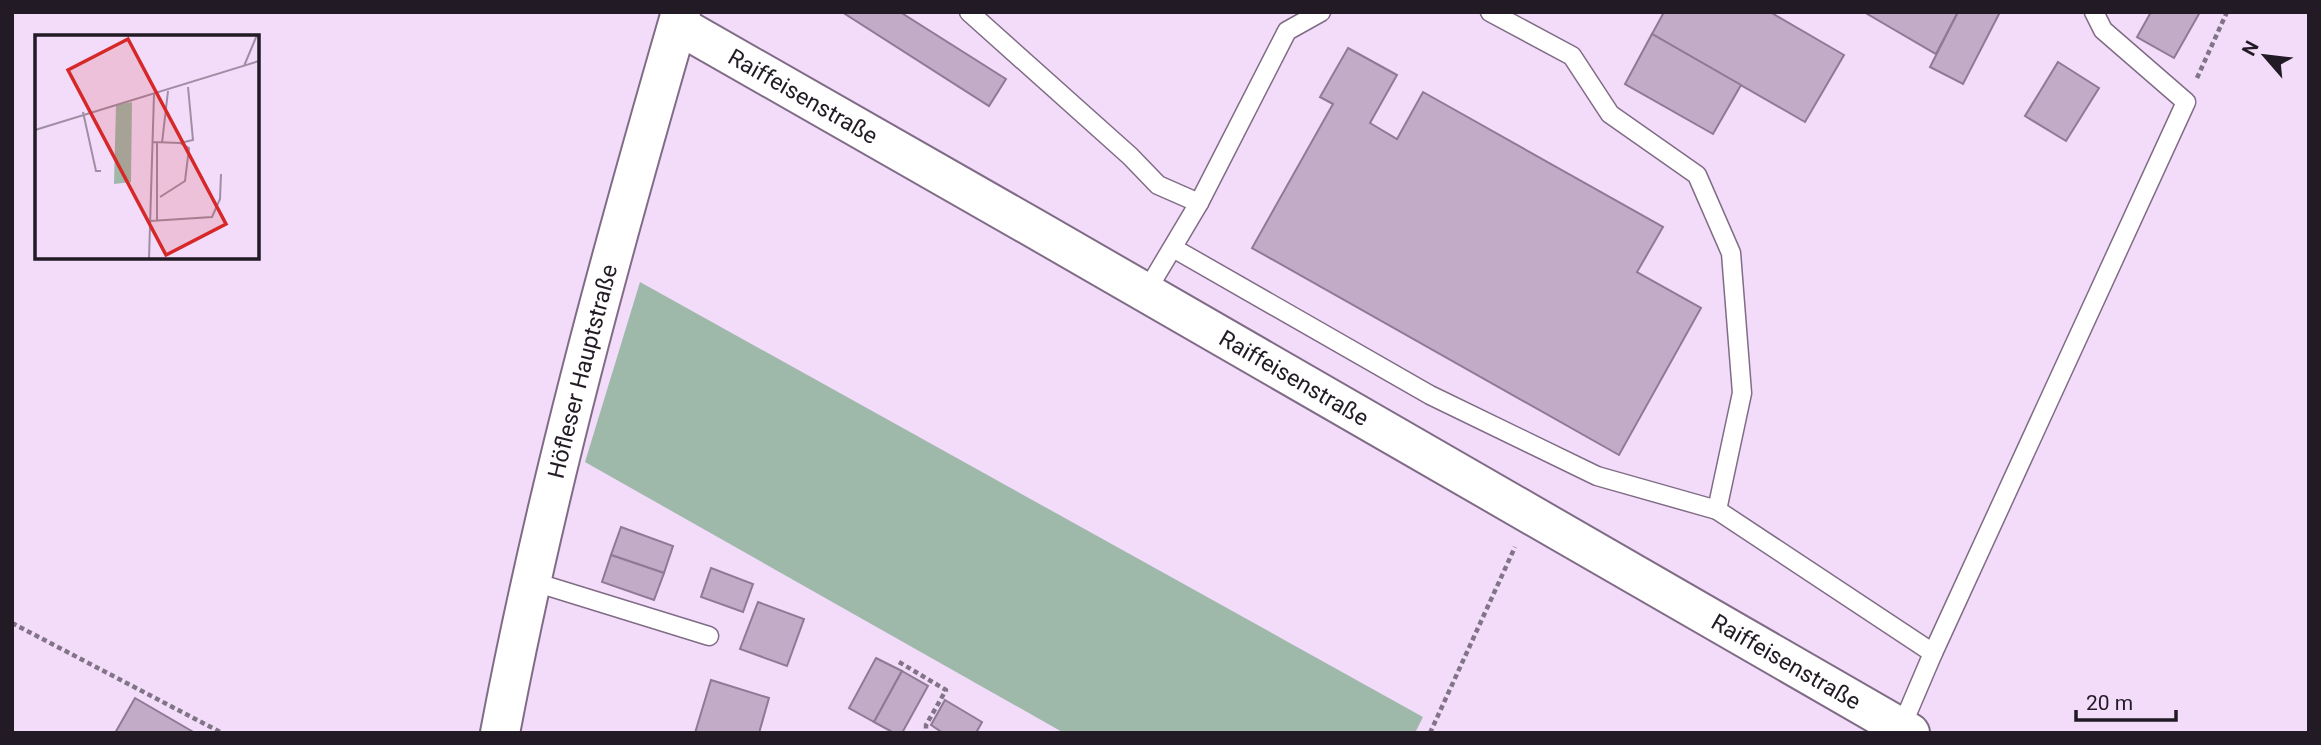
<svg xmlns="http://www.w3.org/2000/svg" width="2321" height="745" viewBox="0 0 2321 745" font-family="Roboto,sans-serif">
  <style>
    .green { fill: #9eb9aa }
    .building { fill: #c1abc7; stroke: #8e7a94; stroke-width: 2 }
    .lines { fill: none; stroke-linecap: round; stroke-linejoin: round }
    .lane-casing { stroke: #806c86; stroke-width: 21 }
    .secondary-casing { stroke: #806c86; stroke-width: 42 }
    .path { stroke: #827487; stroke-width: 4.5; stroke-dasharray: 5 3.5; stroke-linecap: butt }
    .lane { stroke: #fff; stroke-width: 18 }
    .secondary { stroke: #fff; stroke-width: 38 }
    .labels { text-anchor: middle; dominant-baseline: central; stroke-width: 5; stroke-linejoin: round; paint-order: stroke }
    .street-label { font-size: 23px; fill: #221a24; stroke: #f2dcf9 }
    .inset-road { fill: none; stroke: #9f8ea4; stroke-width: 2 }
    .view { fill: #d62828; fill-opacity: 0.15; stroke: #d62828; stroke-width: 3.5 }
    .inset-edge { fill: none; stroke: #221a24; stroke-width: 3.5 }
  </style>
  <rect width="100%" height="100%" fill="#f2dcf9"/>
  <path class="green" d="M640 282 1423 717 1415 733H1064L585 462Z"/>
  <g class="building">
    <path d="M842 12H900L1006 79 989 106Z"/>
    <path d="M1664 12H1770L1844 55 1805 122 1652 34Z"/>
    <path d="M1864 12H1958L1936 54Z"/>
    <path d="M1958 12H2000L1963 84 1930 67Z"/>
    <path d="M2151 12H2200L2174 58 2137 37Z"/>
    <path d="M1652 34 1741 85 1713 134 1625 84Z"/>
    <path d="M1348 48 1397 75 1370 123 1397 139 1423 92 1663 227 1637 272 1701 308 1619 455 1252 248 1333 104 1320 97Z"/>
    <path d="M2058 62 2099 88 2066 141 2025 116Z"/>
    <path d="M621 527 673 546 664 573 611 555Z"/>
    <path d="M611 555 664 573 654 600 602 582Z"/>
    <path d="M711 568 753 584 743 612 701 597Z"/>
    <path d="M758 602 804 619 787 666 740 649Z"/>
    <path d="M876 658 902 671 874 722 849 708Z"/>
    <path d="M902 671 928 686 902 733H894L874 722Z"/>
    <path d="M711 680 769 698 759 733H695Z"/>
    <path d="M135 698 195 733H115Z"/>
    <path d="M945 700 982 722 976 733H943L931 725Z"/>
  </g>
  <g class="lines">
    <g class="lane-casing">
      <g id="lane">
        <path d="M969 12 1130 156 1158 185 1199 203"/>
        <path d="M1490 12 1572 56 1610 114 1697 175 1731 253 1742 393 1717 510"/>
        <path d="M1173 248 1430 395 1597 476 1717 510 1933 653"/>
        <path d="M1146 292 1199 203 1287 31 1321 12"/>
        <path d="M531 581 709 636"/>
        <path d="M1901 728 1933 653 2186 102 2103 30 2094 12"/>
      </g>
    </g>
    <g class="secondary-casing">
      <g id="secondary">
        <path id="s1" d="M678 25 1032 227 1910 733"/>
        <path id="s2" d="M500 733C546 490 612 250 681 12"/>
      </g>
    </g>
    <g class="path">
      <path d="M2197 78 2227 12"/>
      <path d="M12 623 222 733"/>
      <path d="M899 662 946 690 926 725V733"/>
      <path d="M1430 733 1515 547"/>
    </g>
    <use href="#lane" class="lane"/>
    <use href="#secondary" class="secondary"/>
  </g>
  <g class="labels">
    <g class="street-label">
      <text stroke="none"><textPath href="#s1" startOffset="144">Raiffeisenstraße</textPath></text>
      <text stroke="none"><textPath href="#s2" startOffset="371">Höfleser Hauptstraße</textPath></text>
      <text stroke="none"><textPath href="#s1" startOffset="710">Raiffeisenstraße</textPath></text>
      <text stroke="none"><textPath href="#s1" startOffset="1278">Raiffeisenstraße</textPath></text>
    </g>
  </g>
  <g transform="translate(35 35)">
    <rect width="224" height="224" fill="#f2dcf9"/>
    <path d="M97 67 96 147 79 149 81 70Z" fill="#9eb9aa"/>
    <path class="inset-road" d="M209 31 222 0M48 77 61 136H66M0 95 224 26M118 107 145 108 154 113 150 146 125 162M127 108 133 56M145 108 158 105 153 52M122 185V108M115 186 177 182 185 164 186 139M114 224 119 59"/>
    <path class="view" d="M93 4 191 189 131 220 33 35Z"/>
    <rect width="224" height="224" class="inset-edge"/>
  </g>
  <rect width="2321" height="745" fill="none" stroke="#221a24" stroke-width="28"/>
  <g transform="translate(2265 56) rotate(298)" stroke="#f2dcf9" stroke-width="5" paint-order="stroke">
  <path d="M0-5L12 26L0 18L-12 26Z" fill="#221a24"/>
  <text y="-10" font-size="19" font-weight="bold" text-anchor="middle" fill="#221a24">N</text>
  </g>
  <path d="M2076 710v10h100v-10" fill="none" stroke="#221a24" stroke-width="3.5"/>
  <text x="2086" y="710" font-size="21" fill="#221a24" stroke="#f2dcf9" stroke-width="5" paint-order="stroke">20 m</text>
</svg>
